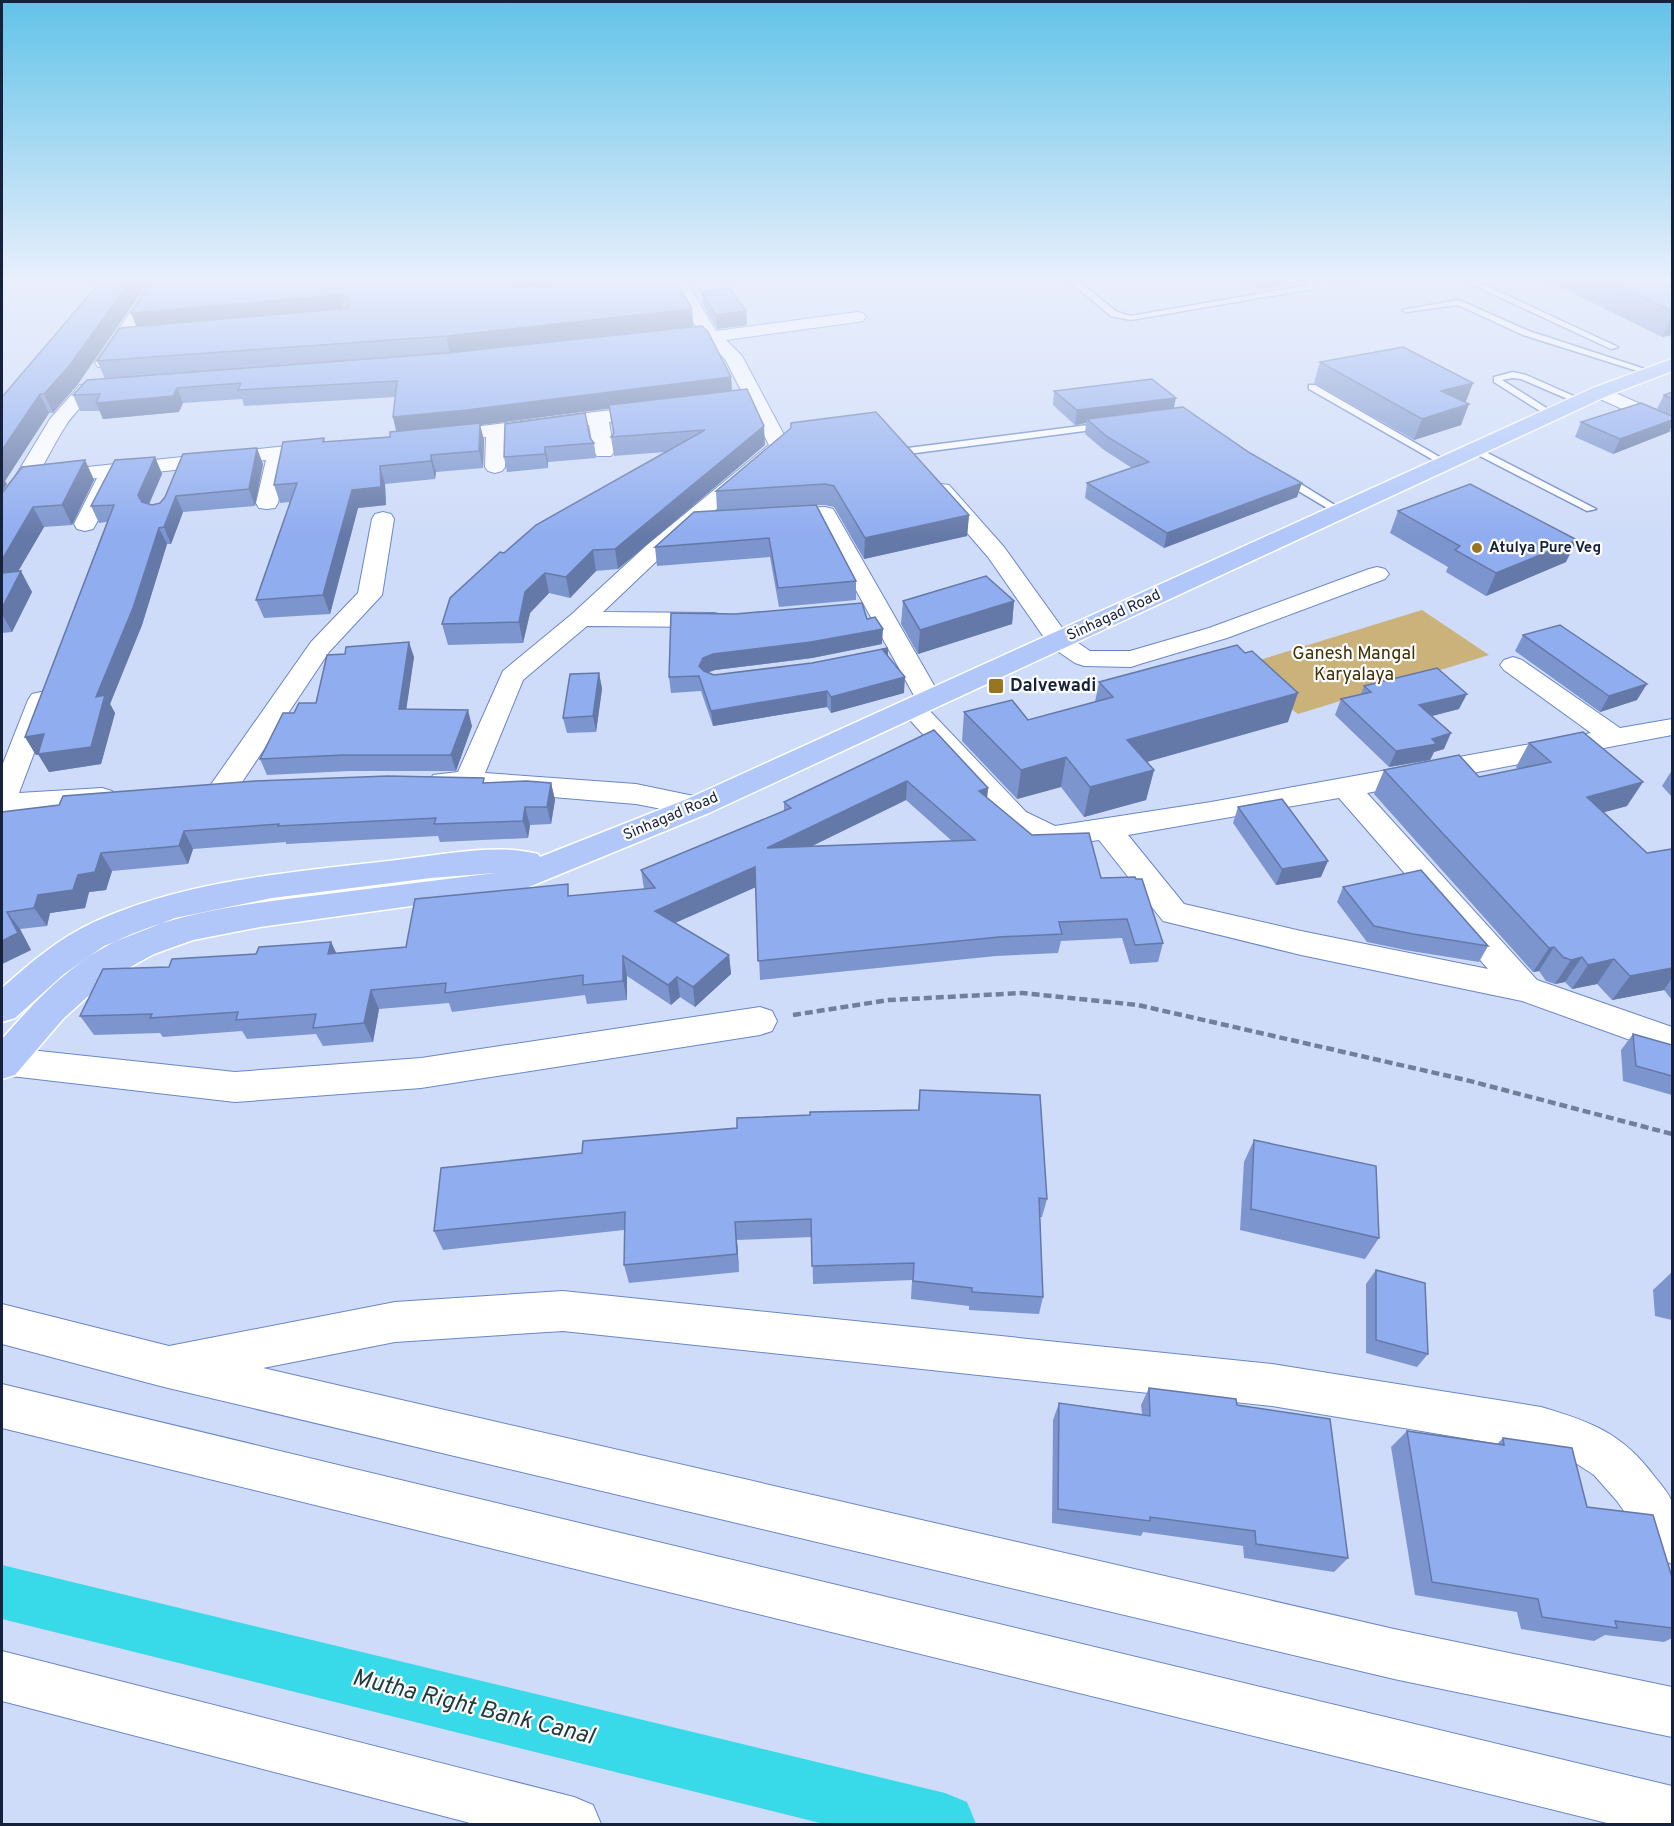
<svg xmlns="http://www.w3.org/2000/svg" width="1674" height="1826" viewBox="0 0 1674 1826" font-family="Overpass,sans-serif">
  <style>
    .green { fill: #cbb17a }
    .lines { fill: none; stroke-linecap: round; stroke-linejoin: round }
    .canal { fill: #38d9e9; fill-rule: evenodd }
    .lane-casing { stroke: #6986c8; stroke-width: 3 }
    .street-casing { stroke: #6986c8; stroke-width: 2 }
    .primary-casing { stroke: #fff; stroke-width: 3 }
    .path { stroke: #737f9a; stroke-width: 4.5; stroke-dasharray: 8 4; stroke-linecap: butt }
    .lane { fill: #fff; fill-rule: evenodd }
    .street { fill: #fff; fill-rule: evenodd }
    .primary { fill: #b1c7fa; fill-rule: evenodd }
    .wall { fill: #7c95ce; fill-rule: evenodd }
    .shaded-wall { fill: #6579a8 }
    .building { fill: #90adf0; stroke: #6579a8; stroke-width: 1.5; fill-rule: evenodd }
    .poi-dot { fill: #987620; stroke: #fdfdfd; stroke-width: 2 }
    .labels { text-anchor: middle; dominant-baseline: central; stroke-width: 4.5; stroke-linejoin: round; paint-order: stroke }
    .far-poi-label { font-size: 15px; font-weight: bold; fill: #16213b; stroke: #fdfdfd; text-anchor: start }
    .far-street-label { font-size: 15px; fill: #16213b; stroke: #fdfdfd }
    .park-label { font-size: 18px; fill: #423104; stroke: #fdfdfd }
    .poi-label { font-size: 18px; font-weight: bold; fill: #16213b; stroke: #fdfdfd; text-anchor: start }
    .near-water-label { font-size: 24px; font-style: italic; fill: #223b3e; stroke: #fdfdfd }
  </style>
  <rect width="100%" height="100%" fill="#cfdcf9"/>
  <path class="green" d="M1422 610 1489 655 1298 714 1237 667Z"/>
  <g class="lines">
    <path class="canal" d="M2 1565 945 1793 967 1802 976 1824H824L2 1619Z"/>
    <g class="lane-casing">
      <g id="lane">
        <path d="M1069 281H1078L1117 312 1131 316 1309 285 1307 281 1318 283 1312 289 1131 320 1111 316Z"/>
        <path d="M1465 281H1476L1618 347 1611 349Z"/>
        <path d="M1459 300 1529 331 1654 372 1647 374 1523 335 1458 305 1406 312 1402 310Z"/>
        <path d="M1513 372 1526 375 1585 401 1577 403 1521 379 1513 378 1502 380 1556 414 1548 416 1494 382V377Z"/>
        <path d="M1309 385H1315L1450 463 1442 465 1309 389Z"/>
        <path d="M1104 423 1107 424V428L908 454 903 451 908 448Z"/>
        <path d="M1472 448H1478L1596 509 1587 511 1472 452Z"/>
        <path d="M1280 476H1288L1346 512 1337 514 1280 480Z"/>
      </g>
    </g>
    <g class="street-casing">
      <g id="street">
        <path d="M152 281H168L110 367H98L95 363Z"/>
        <path d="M670 281H686L716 331 857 312 863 313 866 317 863 321 857 322 726 340 742 356 790 446 663 555 603 612 714 613 723 615 726 620 723 625 714 627 587 626 523 680 485 773 636 784 708 799 712 806 708 813 698 816 636 804 468 790 443 791 433 789 429 782 433 775 458 772 503 671 572 614 647 545 769 445 749 405 708 410 701 408 698 404 701 400 743 394 725 359 702 337Z"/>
        <path d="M114 381 121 383 123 387 121 391 93 394C83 405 72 415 65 427 51 447 25 509 2 513V494L15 477 50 419 80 385Z"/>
        <path d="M1600 386 1672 418V431L1593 396 1591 392 1593 388Z"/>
        <path d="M652 405 659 407 662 411 659 415 609 422 614 452 611 456H597L594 452 589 425 506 435 505 467 502 471 495 473 488 471 485 467 486 437 440 443 433 441 430 437 433 433 440 431Z"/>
        <path d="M324 442 331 444 334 448 331 452 287 458 278 503 275 508 267 509 259 508 256 503 266 460 120 476 96 524 93 529 85 531 77 529 74 524 97 478 49 483 42 481 39 477 42 473 49 471Z"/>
        <path d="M941 484 949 485 1004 547 1068 636 1090 651H1130L1209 628 1369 569 1377 567 1385 569 1389 574 1385 579 1227 638 1140 664 1131 667 1084 666 1075 663 1050 646 988 557 930 490 933 485Z"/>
        <path d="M825 507 833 509 836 514 943 701 939 707 927 708 1026 812 1055 826 1211 802 1591 733 1504 670 1500 665 1504 660 1513 657 1522 660 1620 728 1672 719V735L1367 793 1537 980 1672 1027V1055L1522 1001 1301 955 1163 921 1099 840 1052 847 1006 826 899 708 903 702 917 701 818 521 777 523 769 521 766 516 769 511 777 509ZM1339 798 1488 969 1301 931 1184 904 1128 835Z"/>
        <path d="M383 512 391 514 394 519 382 595 329 652 232 797 222 799 212 797 208 790 212 783 311 642 358 593 372 519 375 514Z"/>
        <path d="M41 692 50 694 54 700 19 793 102 788 112 791 116 798 112 805 102 808 2 814V766L28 700 32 694Z"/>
        <path d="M760 1007 772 1011 777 1021 772 1031 760 1035 421 1088 235 1102 2 1075V1047L235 1072 421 1058Z"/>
        <path d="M563 1291 1272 1364 1541 1407C1592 1422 1622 1433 1655 1477 1661 1485 1671 1495 1672 1504 1674 1523 1672 1545 1672 1564L1656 1557 1617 1501 1594 1475 1571 1460 1541 1451 1272 1406 563 1331 395 1342 263 1368 1394 1629 1672 1687V1737L1394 1679 164 1387 2 1344V1304L169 1346 395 1302Z"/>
        <path d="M2 1384 1672 1786V1824H1611L2 1428Z"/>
        <path d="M2 1651 574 1797 593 1805 601 1824H474L2 1701Z"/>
      </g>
    </g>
    <g class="primary-casing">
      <path id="primary" d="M1672 359V371L1607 396 709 813 519 891 260 927 193 940 154 954 105 981 63 1019 15 1075 2 1079V1039C26 1012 50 985 80 963 150 912 244 905 327 894 383 887 439 880 495 873L431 878 272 898 175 918 104 946 64 974 15 1018 2 1022V988C30 963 59 938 94 922 189 879 296 872 397 860 439 855 498 843 538 854L540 857 687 799 1593 388Z"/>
    </g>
    <path class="path" d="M793 1015 889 1000 1022 993 1138 1005 1466 1080 1672 1134"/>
    <use href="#lane" class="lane"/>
    <use href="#street" class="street"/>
    <use href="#primary" class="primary"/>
  </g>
  <g class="wall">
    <path d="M101 281H149L78 384 53 413H49L5 481 7 484 2 492V397Z"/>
    <path d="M152 281 692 309 693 327 731 377 732 391 765 445 618 569 596 571 570 598 549 593 530 613 523 643 448 645 442 624 504 553 665 452 614 456 611 437 613 433 609 408 480 425 484 440 483 468 436 472 435 479 385 484 386 505 358 508 330 614 264 618 256 600 290 502 280 503 274 485 324 438 325 442 390 437 396 431 393 417 395 397 244 406 242 399 183 403 179 412 103 419 100 411H80L73 395 105 379 97 361 137 327 131 313Z"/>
    <path d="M1244 281H1304L1258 289Z"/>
    <path d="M1329 281H1357L1336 285Z"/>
    <path d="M1548 281H1672V335L1662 337Z"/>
    <path d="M702 292 746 311 747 325 717 329 703 305Z"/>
    <path d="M1320 362 1473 383 1465 402 1461 425 1414 440 1314 383Z"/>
    <path d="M1054 391 1174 408 1297 497 1164 548 1085 498 1087 483 1132 468 1104 450 1085 434 1086 423 1075 425 1053 405Z"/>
    <path d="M1672 392V416L1657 409 1664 395Z"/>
    <path d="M1581 422 1669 432 1613 454 1575 437Z"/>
    <path d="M505 424 590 438 594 443 596 458 548 462V468L507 472 504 457Z"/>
    <path d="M791 428 969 515 967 536 864 559 834 507 825 505H817L856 581V600L779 607 770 557 657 566 655 547 717 510 716 491Z"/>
    <path d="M155 457 162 474 149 504 152 505 160 503 165 497 263 464 255 506 183 512 171 544H167L142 625 110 704 115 713 101 764 49 772 38 754 36 755 25 737 107 522 99 523 91 506Z"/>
    <path d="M85 460 94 480 72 525 44 527 18 571 32 592 12 632 2 633V493Z"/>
    <path d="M1398 511 1566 562 1486 596 1446 572 1448 567 1390 533Z"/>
    <path d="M903 601H1014L1012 624 918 654 901 624Z"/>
    <path d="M867 619 882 644 812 658 715 670 707 672 714 675 888 656 904 693 831 713 827 707 713 726 701 691 671 693 669 677Z"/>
    <path d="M1523 635 1637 700 1600 712 1515 651Z"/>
    <path d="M414 657 406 709 472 726 456 771H350L267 775 260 759 294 713Z"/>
    <path d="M599 673 602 689 596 732 567 733 563 718Z"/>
    <path d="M1099 682 1288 722 1147 762 1154 770 1146 800 1084 817 1061 787 1017 799 962 741 964 712 1028 720 1095 702Z"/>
    <path d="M1364 686 1459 709 1432 716 1444 749 1434 752 1430 760 1389 767 1335 715 1341 699 1361 694Z"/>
    <path d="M934 730 988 788 987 798 1032 835 1101 878 1163 943 1158 962 1130 964 1122 938 1061 941 1058 953 996 956 760 980 756 887 675 923 729 955 731 974 695 1007 680 997 671 1005 627 976V1000L587 1004 585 995 452 1012 449 1003 379 1009 373 1042 323 1046 316 1034 247 1039 242 1031 163 1037 160 1033 94 1035 80 1016 169 967 331 942 336 953 406 947 571 896 644 889 641 870 784 811V802ZM906 800 952 841 812 846Z"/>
    <path d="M1529 743 1627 806 1604 812 1647 853 1672 849V1000L1664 990 1612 1000 1597 984 1572 989 1565 982 1555 984 1546 981 1539 971 1533 972 1374 794 1384 770 1479 777 1518 769 1516 767Z"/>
    <path d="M1672 770V797L1662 786Z"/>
    <path d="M485 783H551L555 800 551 824 530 825 528 838 440 842 438 836 286 844V842L193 849 188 864 112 871 106 890 89 892 85 908 50 913 47 926 20 929 31 950 2 964V812Z"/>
    <path d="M1238 807 1321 877 1276 885 1233 823Z"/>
    <path d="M1343 887 1488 946 1479 962 1405 950 1367 942 1337 902Z"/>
    <path d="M1633 1034 1672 1045V1095L1623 1081 1621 1050Z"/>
    <path d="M920 1090 1047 1199 1042 1217H1040L1043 1297 1039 1314 969 1310V1306L911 1299 912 1280 813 1284 812 1237 737 1240 739 1272 629 1283 624 1265V1230L443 1250 434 1231 582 1153 737 1128 918 1110Z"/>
    <path d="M1254 1140 1379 1238 1365 1259 1240 1230 1244 1162Z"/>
    <path d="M1376 1270 1428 1354 1417 1367 1366 1353V1284Z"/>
    <path d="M1672 1272V1320L1655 1316 1653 1290Z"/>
    <path d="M1149 1388 1237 1405 1348 1558 1334 1572 1244 1558 1243 1546 1143 1532 1141 1536 1052 1523 1053 1420 1059 1403 1142 1414 1141 1405Z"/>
    <path d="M1407 1431 1497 1444 1503 1438 1672 1577V1638L1664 1642 1605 1635 1594 1641 1521 1629 1517 1612 1415 1595 1391 1447Z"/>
  </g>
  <g class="shaded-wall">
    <path d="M130 281H149L78 384 53 413 44 394Z"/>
    <path d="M514 281H652L515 301 512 283Z"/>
    <path d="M1259 281H1304L1258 289Z"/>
    <path d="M1337 281H1357L1336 285Z"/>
    <path d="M339 295 344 313 138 330 131 313Z"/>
    <path d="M692 309 693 327 450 354 446 336Z"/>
    <path d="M746 311 747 325 717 329 716 315Z"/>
    <path d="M1672 315V335L1662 337Z"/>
    <path d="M731 377 732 393 480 425 484 440 483 468 479 451 397 433 393 417Z"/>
    <path d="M1473 383 1465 404 1441 391Z"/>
    <path d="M177 388 183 403 179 412 103 419 96 403Z"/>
    <path d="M40 394 49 413 5 481 7 484 2 492V450Z"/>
    <path d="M1176 398 1173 412 1087 419 1086 423 1075 425 1077 410Z"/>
    <path d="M1469 404 1461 425 1414 440 1422 419Z"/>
    <path d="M1672 420V426L1669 432 1613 454 1620 439Z"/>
    <path d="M764 426 765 445 618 569 615 549Z"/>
    <path d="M545 447 548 462V468L545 454Z"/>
    <path d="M257 448 263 464 255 506 249 489Z"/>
    <path d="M431 455 436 472 435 479 431 461Z"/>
    <path d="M155 457 162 474 146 511 138 495Z"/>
    <path d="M85 460 94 480 72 525 62 505Z"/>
    <path d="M380 466 385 484 386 505 358 508 330 614 323 595 352 490Z"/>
    <path d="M1302 483 1297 497 1164 548 1167 533Z"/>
    <path d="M176 496 183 512 171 544 164 527Z"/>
    <path d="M33 507 44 527 5 594 2 587V560Z"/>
    <path d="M969 515 967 536 864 559 865 538Z"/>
    <path d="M159 528 167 544 142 625 110 704 115 713 101 764 49 772 38 754 36 755 25 737 96 697Z"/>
    <path d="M1577 540 1566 562 1486 596 1496 573Z"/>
    <path d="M593 550 596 571 570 598 566 577Z"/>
    <path d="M21 571 32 592 12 632 2 614V608Z"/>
    <path d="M545 573 549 593 530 613 523 643 519 622 525 592Z"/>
    <path d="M1014 601 1012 624 918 654 920 630Z"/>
    <path d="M883 629 882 644 812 658 715 670 704 674 699 666 703 658 713 654Z"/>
    <path d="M409 642 414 657 404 725 399 709Z"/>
    <path d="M888 648V663L882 649Z"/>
    <path d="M599 673 602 689 596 732 593 716Z"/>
    <path d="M905 677 904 693 831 713V697Z"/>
    <path d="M1647 684 1637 700 1600 712 1609 696Z"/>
    <path d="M827 691V707L713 726 711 711Z"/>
    <path d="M1298 693 1288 722 1121 769 1127 740Z"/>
    <path d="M1467 694 1459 709 1412 721 1419 705Z"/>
    <path d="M468 710 472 726 456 771 451 755Z"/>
    <path d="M1451 733 1444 749 1434 752 1430 760 1389 767 1396 751 1432 739Z"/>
    <path d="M1066 757 1061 787 1017 799 1021 770Z"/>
    <path d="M1154 770 1146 800 1084 817 1090 787Z"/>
    <path d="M907 781 906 800 769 867 767 848Z"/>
    <path d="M1643 782 1627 806 1572 821 1587 797Z"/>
    <path d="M551 783 555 800 551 824 547 807Z"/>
    <path d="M988 788 986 808 979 791Z"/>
    <path d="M525 807 530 825 528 838 523 821Z"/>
    <path d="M184 831 193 849 188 864 179 846Z"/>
    <path d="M101 853 112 871 106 890 89 892 85 908 50 913 47 926 34 908 38 895 78 875Z"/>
    <path d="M1328 861 1321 877 1276 885 1282 869Z"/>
    <path d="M755 867 756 887 659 930 655 911Z"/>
    <path d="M7 912 20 929 31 950 2 964V941Z"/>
    <path d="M331 942 340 961 328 954Z"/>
    <path d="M1554 947 1539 971 1533 972 1549 948Z"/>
    <path d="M729 955 731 974 695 1007 693 987Z"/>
    <path d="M623 956 627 976V1000L623 981Z"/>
    <path d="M1582 957 1565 982 1555 984 1571 960Z"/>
    <path d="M1614 959 1597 984 1572 989 1588 965Z"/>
    <path d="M1672 968V978L1664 990 1612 1000 1630 976Z"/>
    <path d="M677 977 680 997 671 1005 668 985Z"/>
    <path d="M371 990 379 1009 373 1042 364 1023Z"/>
    <path d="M735 1222 737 1240 739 1272 737 1254Z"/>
  </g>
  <g class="building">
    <path d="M101 281H130L70 365 44 394H40L2 450V397Z"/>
    <path d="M152 281H514L512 283 518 287 571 281H676L692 309 446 336 97 361 120 328 339 309 347 308 350 302 347 297 339 295 131 313Z"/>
    <path d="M1608 281H1672V311Z"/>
    <path d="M729 288 746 311 716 315 702 292Z"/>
    <path d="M702 326 708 332 731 377 467 410 393 417 397 381 238 390 241 383 177 388 173 396 96 403 100 394 73 395 87 380 447 353Z"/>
    <path d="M1403 347 1473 383 1441 391 1469 404 1422 419 1320 362Z"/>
    <path d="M1152 379 1176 398 1077 410 1054 391Z"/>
    <path d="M747 389 764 426 615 549 593 550 566 577 545 573 525 592 519 622 442 624 450 598 500 552 504 553 536 525 705 430 611 437 614 433 609 405Z"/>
    <path d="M1672 392V399L1664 395Z"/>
    <path d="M1641 403 1672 416V420L1620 439 1581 422Z"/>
    <path d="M1183 407 1250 453 1302 483 1167 533 1087 483 1149 462 1106 436 1087 419Z"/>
    <path d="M876 412 969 515 865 538 834 486 825 484 716 491 791 428V423Z"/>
    <path d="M585 413 590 438 594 443 545 447V454L504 457 505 424Z"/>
    <path d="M480 423 479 451 431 455V461L380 466 381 487 352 490 323 595 256 600 297 483 274 485 283 442 324 438 323 442 390 437V432Z"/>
    <path d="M257 448 249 489 176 496 164 527 159 528 133 608 96 697 105 695 91 747 38 754 44 734 25 737 114 505 91 506 115 460 155 457 138 495 142 502 152 505 160 503 165 497 183 454Z"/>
    <path d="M85 460 62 505 33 507 2 560V493L22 467Z"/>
    <path d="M1470 484 1577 540 1496 573 1455 550 1460 546 1398 511Z"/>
    <path d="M816 505 856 581 778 588 769 538 655 547 694 512Z"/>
    <path d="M21 571 2 608V573Z"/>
    <path d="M986 576 1014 601 920 630 903 601Z"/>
    <path d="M862 603 867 619 875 617 883 629 811 642 713 654 703 658 699 666 704 671 714 675 812 663 888 648 882 649 905 677 831 697 827 691 711 711 699 676 669 677 671 613 735 614Z"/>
    <path d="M1560 625 1647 684 1609 696 1523 635Z"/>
    <path d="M409 642 399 709 468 710 451 755H344L260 759 283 713H294L299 703H316L327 655 345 654 346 647Z"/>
    <path d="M1237 645 1245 653 1252 651 1298 693 1127 740 1154 770 1090 787 1066 757 1021 770 964 712 1012 700 1028 720 1113 697 1099 682Z"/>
    <path d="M1437 668 1467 694 1419 705 1451 733 1432 739 1437 744 1396 751 1341 699 1371 692 1364 686Z"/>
    <path d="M599 673 593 716 563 718 570 674Z"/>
    <path d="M934 730 988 788 979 791 1032 835 1089 833 1101 878 1135 877 1136 879H1142L1163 943 1135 945 1127 919 1059 922 1062 934 999 937 758 961 755 867 655 911 729 955 693 987 677 977 668 985 623 956V981L583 985V975L445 993 446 983 371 990 364 1023 313 1028 316 1014 236 1020 238 1012 150 1018 152 1014 80 1016 103 969 169 967 172 959 256 954 259 947 331 942 328 954 406 947 415 899 568 884V896L655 888 641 870 791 808 784 802ZM907 781 975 840 767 848Z"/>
    <path d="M1583 732 1643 782 1587 797 1647 853 1672 849V968L1630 976 1614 959 1588 965 1582 957 1571 960 1563 957 1554 947 1549 948 1384 770 1459 755 1479 777 1551 762 1529 743Z"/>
    <path d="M388 776 484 778 483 783 527 781 551 783 547 807H525L523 821 434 824 436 818 278 826 279 824 184 831 179 846 101 853 95 872 78 875 73 890 38 895 34 908 7 912 18 933 2 941V812L59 805 63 796 255 781Z"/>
    <path d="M1282 799 1328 861 1282 869 1238 807Z"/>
    <path d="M1421 870 1488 946 1413 934 1374 926 1343 887Z"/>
    <path d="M1633 1034 1672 1045V1076L1636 1066Z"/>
    <path d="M920 1090 1040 1095 1047 1199 1039 1198 1043 1297 972 1292V1288L913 1281 914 1263 812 1266 811 1219 735 1222 737 1254 624 1265 625 1212 434 1231 441 1168 582 1153 583 1141 737 1128V1118L810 1115V1112L919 1110Z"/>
    <path d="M1254 1140 1376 1166 1379 1238 1251 1209Z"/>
    <path d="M1376 1270 1425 1283 1428 1354 1376 1340Z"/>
    <path d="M1149 1388 1236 1399 1237 1405 1330 1419 1348 1558 1256 1544 1255 1531 1150 1517V1521L1058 1509 1059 1403 1150 1416Z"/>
    <path d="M1407 1431 1504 1445 1503 1438 1572 1448 1587 1507 1653 1515 1672 1577V1628L1615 1621 1617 1628 1542 1617 1538 1599 1432 1582Z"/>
  </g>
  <linearGradient id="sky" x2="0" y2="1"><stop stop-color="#61c3e8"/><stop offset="0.52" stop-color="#e9effc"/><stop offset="1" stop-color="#e9effc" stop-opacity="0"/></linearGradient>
  <rect width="1674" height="537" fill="url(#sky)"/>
  <g class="poi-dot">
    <circle cx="1477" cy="548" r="6"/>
    <rect x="988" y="678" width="16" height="16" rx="3"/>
  </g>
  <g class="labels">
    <g class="far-poi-label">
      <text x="1489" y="548">Atulya Pure Veg</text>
    </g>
    <g class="far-street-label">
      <text transform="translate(1114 616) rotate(-25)">Sinhagad Road</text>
      <text transform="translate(671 817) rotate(-23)">Sinhagad Road</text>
    </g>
    <g class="park-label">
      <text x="1354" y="654">Ganesh Mangal<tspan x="1354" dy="21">Karyalaya</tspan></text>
    </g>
    <g class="poi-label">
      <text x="1010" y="686">Dalvewadi</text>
    </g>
    <g class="near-water-label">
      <text transform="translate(473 1708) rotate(14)">Mutha Right Bank Canal</text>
    </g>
  </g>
  <rect width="1674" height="1826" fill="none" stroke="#16213b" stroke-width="6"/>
</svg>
